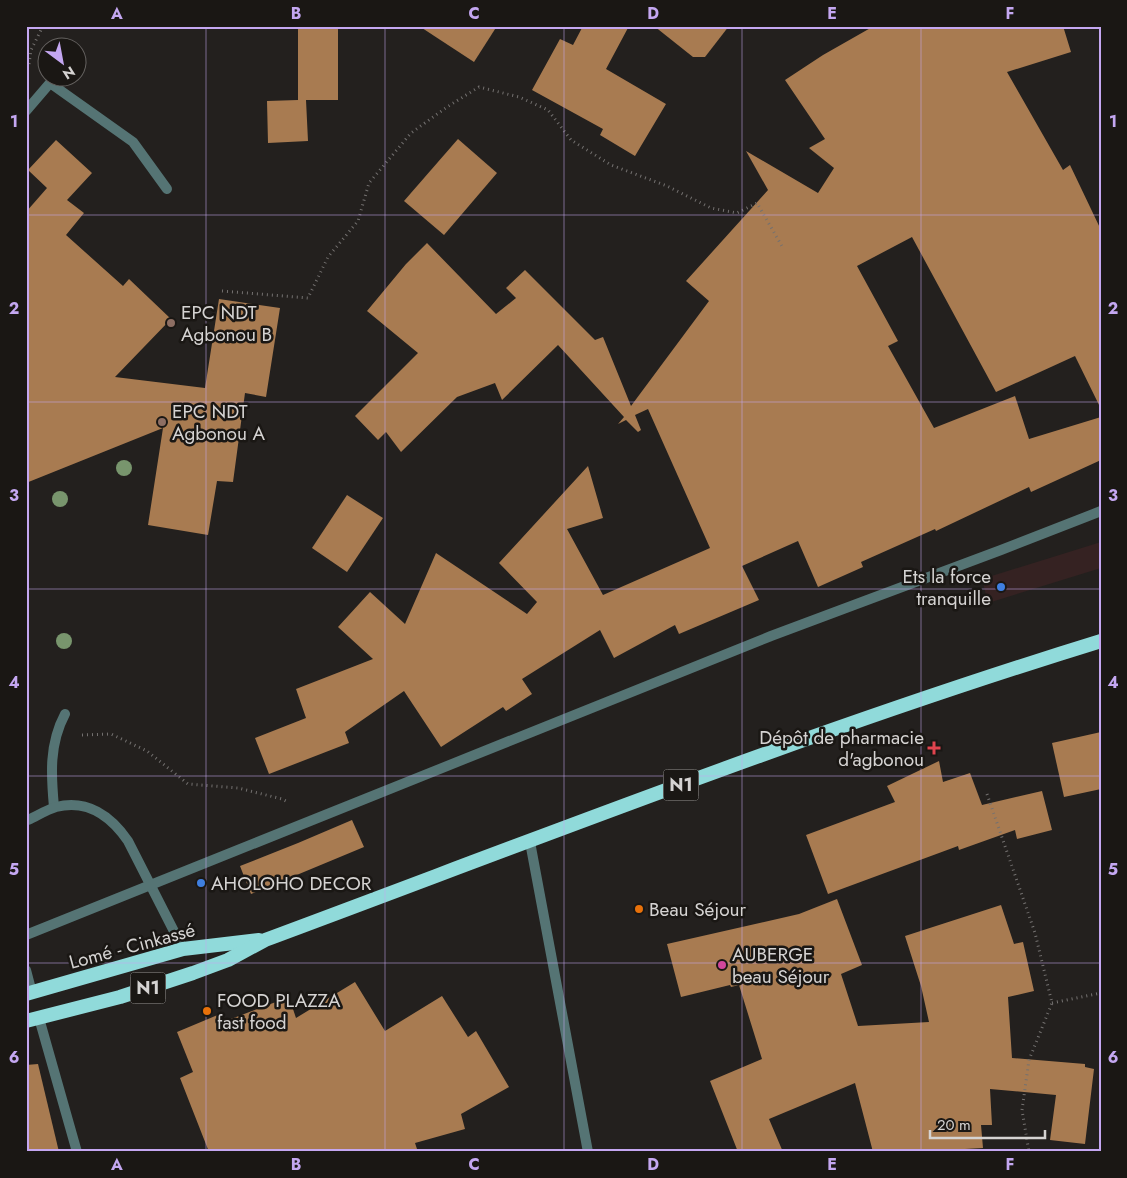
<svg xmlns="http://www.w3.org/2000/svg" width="1127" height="1178" viewBox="0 0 1127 1178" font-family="Jost,sans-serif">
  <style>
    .commercial { fill: #352222 }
    .building { fill: #a87b51 }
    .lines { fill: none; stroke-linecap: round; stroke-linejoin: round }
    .path { stroke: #747170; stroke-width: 3; stroke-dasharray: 1 4; stroke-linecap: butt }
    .service { stroke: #557474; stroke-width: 10 }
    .minor { stroke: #557474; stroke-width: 10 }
    .trunk { stroke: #90dada; stroke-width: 14 }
    .tree { fill: #78956d }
    .grid { fill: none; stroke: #c4a7f1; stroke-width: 1; stroke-opacity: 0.55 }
    .education-dot { fill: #8d6e63; stroke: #1a1714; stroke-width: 2 }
    .shop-dot { fill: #3f7fe0; stroke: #1a1714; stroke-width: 2 }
    .health-dot { fill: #e0444e; stroke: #1a1714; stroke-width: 2 }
    .food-dot { fill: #e8710a; stroke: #1a1714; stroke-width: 2 }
    .hotel-dot { fill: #d1479c; stroke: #1a1714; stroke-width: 2 }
    .labels { text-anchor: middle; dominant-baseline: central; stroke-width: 5; stroke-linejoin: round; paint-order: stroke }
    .shield { fill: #1a1714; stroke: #9d9b99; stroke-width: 1 }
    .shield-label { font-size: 18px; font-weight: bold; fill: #d5d3d2 }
    .poi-label { font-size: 19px; fill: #d5d3d2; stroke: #1a1714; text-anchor: start }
    .street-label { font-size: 19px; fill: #d5d3d2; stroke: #1a1714 }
    .neatline { fill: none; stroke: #c4a7f1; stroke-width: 2 }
    .grid-label { font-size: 16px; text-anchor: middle; font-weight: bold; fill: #c4a7f1 }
  </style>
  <rect width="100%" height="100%" fill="#23201e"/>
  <path class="commercial" d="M1101 542V568L988 603 982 579Z"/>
  <g class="building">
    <path d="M298 26H338V100H306L308 141 268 143 267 101 298 100Z"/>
    <path d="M419 26H497L474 62Z"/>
    <path d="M583 26H629L606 69 666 104 635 156 600 135 603 129 532 90 560 39 573 45Z"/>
    <path d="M654 26H729L705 57H693Z"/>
    <path d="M874 26H1063L1071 52 1007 72 1063 170 1070 165 1101 230V409L1075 356 996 392 912 237 857 266 898 341 888 346 934 428 1015 396 1029 439 1101 417V460L1031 492 1029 487 936 531 935 529 861 562 863 567 818 587 798 541 742 566 759 600 679 634 675 625 614 658 600 630 522 679 532 694 506 711 503 707 441 747 404 691 345 732 349 743 269 774 255 738 306 718 296 689 373 659 338 627 370 592 405 624 436 553 527 614 537 602 499 563 588 466 603 518 567 529 603 595 710 548 648 409 635 415 641 430 638 432 626 420 618 424 624 417 558 345 502 400 495 383 457 397 401 452 386 432 378 440 355 416 418 353 367 311 406 264 427 243 496 314 516 298 506 288 525 270 595 340 603 337 631 406 709 301 686 281 768 190 746 151 818 193 834 168 809 148 825 139 785 80 823 55Z"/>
    <path d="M458 139 497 173 444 235 404 201Z"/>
    <path d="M56 140 92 173 67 200 84 213 66 235 123 286 129 279 171 319 115 377 205 388 219 299 280 308 266 397 245 393 233 482 217 481 208 535 148 525 163 428 26 483V212L47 188 28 170Z"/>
    <path d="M347 495 383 518 347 572 312 548Z"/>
    <path d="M1101 732V789L1064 797 1052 743Z"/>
    <path d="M939 761 943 782 970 773 982 805 1042 791 1052 830 1017 839 1015 830 959 850 958 846 828 894 806 835 895 802 887 786Z"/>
    <path d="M352 820 364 847 251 894 240 866 298 843Z"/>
    <path d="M837 899 862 965 841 974 858 1026 929 1022 921 986 905 936 1001 905 1014 944 1023 942 1034 991 1008 997 1012 1058 1085 1064V1067L1094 1069 1085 1144 1050 1140 1056 1095 990 1089 992 1125H981L983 1148 965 1149V1152H873L855 1083 769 1119 783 1152H738L710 1081 762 1059 739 985 731 987 730 985 681 997 667 944 799 914Z"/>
    <path d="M355 982 385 1031 442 996 468 1037 476 1031 509 1087 461 1114 465 1129 415 1143 418 1152H209L180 1078 193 1072 177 1032 220 1014 223 1022 289 997 296 1018Z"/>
    <path d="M38 1064 59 1152H26V1065Z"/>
  </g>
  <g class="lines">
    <g class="path">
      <path d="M29 64 31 50 43 26"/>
      <path d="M222 291 308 298 328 257 358 221 369 183 411 133 447 107 479 87 519 97 548 110 571 140 611 165 667 186 711 208 737 213 757 203 783 248"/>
      <path d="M82 735 111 734 147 751 188 784 238 788 282 799 288 802"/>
      <path d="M987 794 1035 933 1052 1003 1029 1060 1022 1110 1029 1152"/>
      <path d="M1052 1003 1101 993"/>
    </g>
    <path class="service" d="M54 807C51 775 49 744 65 714"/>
    <g class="minor">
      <path d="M26 111 50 83 133 142 167 189"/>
      <path d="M28 820C37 816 46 810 56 807 87 799 111 816 128 841L183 949"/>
      <path d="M530 842 588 1152"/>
      <path d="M26 935 771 636 1001 550 1101 511"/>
      <path d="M26 970 32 993"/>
      <path d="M39 1018 77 1152"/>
    </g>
    <g class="trunk">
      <path d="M26 994 183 949 259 940"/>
      <path d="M26 1021 120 997 193 973 228 960 265 940C542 837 818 728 1101 641"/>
    </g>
  </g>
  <g class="tree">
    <circle cx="124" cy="468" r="8"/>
    <circle cx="60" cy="499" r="8"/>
    <circle cx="64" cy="641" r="8"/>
  </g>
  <path class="grid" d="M206 26V1152M385 26V1152M564 26V1152M742 26V1152M921 26V1152M26 215H1101M26 402H1101M26 589H1101M26 776H1101M26 963H1101"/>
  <g class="education-dot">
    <circle cx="171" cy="323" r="5"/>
    <circle cx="162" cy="422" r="5"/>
  </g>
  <g class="shop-dot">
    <circle cx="1001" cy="587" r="5"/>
    <circle cx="201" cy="883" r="5"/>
  </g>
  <path class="health-dot" d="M931.5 740.5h5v5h5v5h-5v5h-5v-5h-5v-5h5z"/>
  <g class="food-dot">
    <circle cx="639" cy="909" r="5"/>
    <circle cx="207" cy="1011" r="5"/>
  </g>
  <circle class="hotel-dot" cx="722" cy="965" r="5"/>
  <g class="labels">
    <g class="shield">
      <rect x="663.5" y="769.5" width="35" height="31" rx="4"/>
      <rect x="130.5" y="972.5" width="35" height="31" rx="4"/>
    </g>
    <g class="shield-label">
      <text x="681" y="785">N1</text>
      <text x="148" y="988">N1</text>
    </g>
    <g class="poi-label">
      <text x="181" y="312">EPC NDT<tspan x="181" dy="22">Agbonou B</tspan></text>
      <text x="172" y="411">EPC NDT<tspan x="172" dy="22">Agbonou A</tspan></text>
      <text x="991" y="576" text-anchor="end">Ets la force<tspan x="991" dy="22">tranquille</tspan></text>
      <text x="924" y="737" text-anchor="end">Dépôt de pharmacie<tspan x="924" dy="22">d'agbonou</tspan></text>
      <text x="211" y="883">AHOLOHO DECOR</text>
      <text x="649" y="909">Beau Séjour</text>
      <text x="732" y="954">AUBERGE<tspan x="732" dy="22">beau Séjour</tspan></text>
      <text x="217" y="1000">FOOD PLAZZA<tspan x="217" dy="22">fast food</tspan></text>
    </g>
    <g class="street-label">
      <text transform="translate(132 946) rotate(-15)">Lomé - Cinkassé</text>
    </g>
  </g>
  <rect width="1127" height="1178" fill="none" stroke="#1a1714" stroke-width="55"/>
  <g transform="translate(62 62) rotate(148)"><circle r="24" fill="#1a1714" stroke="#656260"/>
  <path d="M0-4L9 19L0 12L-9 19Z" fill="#c4a7f1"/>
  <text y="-8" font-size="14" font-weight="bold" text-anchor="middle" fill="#d5d3d2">N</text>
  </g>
  <path d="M930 1130v8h115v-8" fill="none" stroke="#d5d3d2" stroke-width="2.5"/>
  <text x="937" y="1130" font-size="15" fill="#d5d3d2" stroke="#1a1714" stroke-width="4" paint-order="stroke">20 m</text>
  <rect x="28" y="28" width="1072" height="1122" class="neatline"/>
  <g class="grid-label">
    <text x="117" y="19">A</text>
    <text x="296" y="19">B</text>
    <text x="474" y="19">C</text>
    <text x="653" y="19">D</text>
    <text x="832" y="19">E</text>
    <text x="1010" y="19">F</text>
    <text x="14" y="127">1</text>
    <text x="1113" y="127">1</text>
    <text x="14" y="314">2</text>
    <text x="1113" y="314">2</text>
    <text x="14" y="501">3</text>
    <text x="1113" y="501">3</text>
    <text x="14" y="688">4</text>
    <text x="1113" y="688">4</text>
    <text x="14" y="875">5</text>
    <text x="1113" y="875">5</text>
    <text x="14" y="1063">6</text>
    <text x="1113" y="1063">6</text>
    <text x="117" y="1170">A</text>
    <text x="296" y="1170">B</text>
    <text x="474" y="1170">C</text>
    <text x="653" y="1170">D</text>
    <text x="832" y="1170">E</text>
    <text x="1010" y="1170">F</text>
  </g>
</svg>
